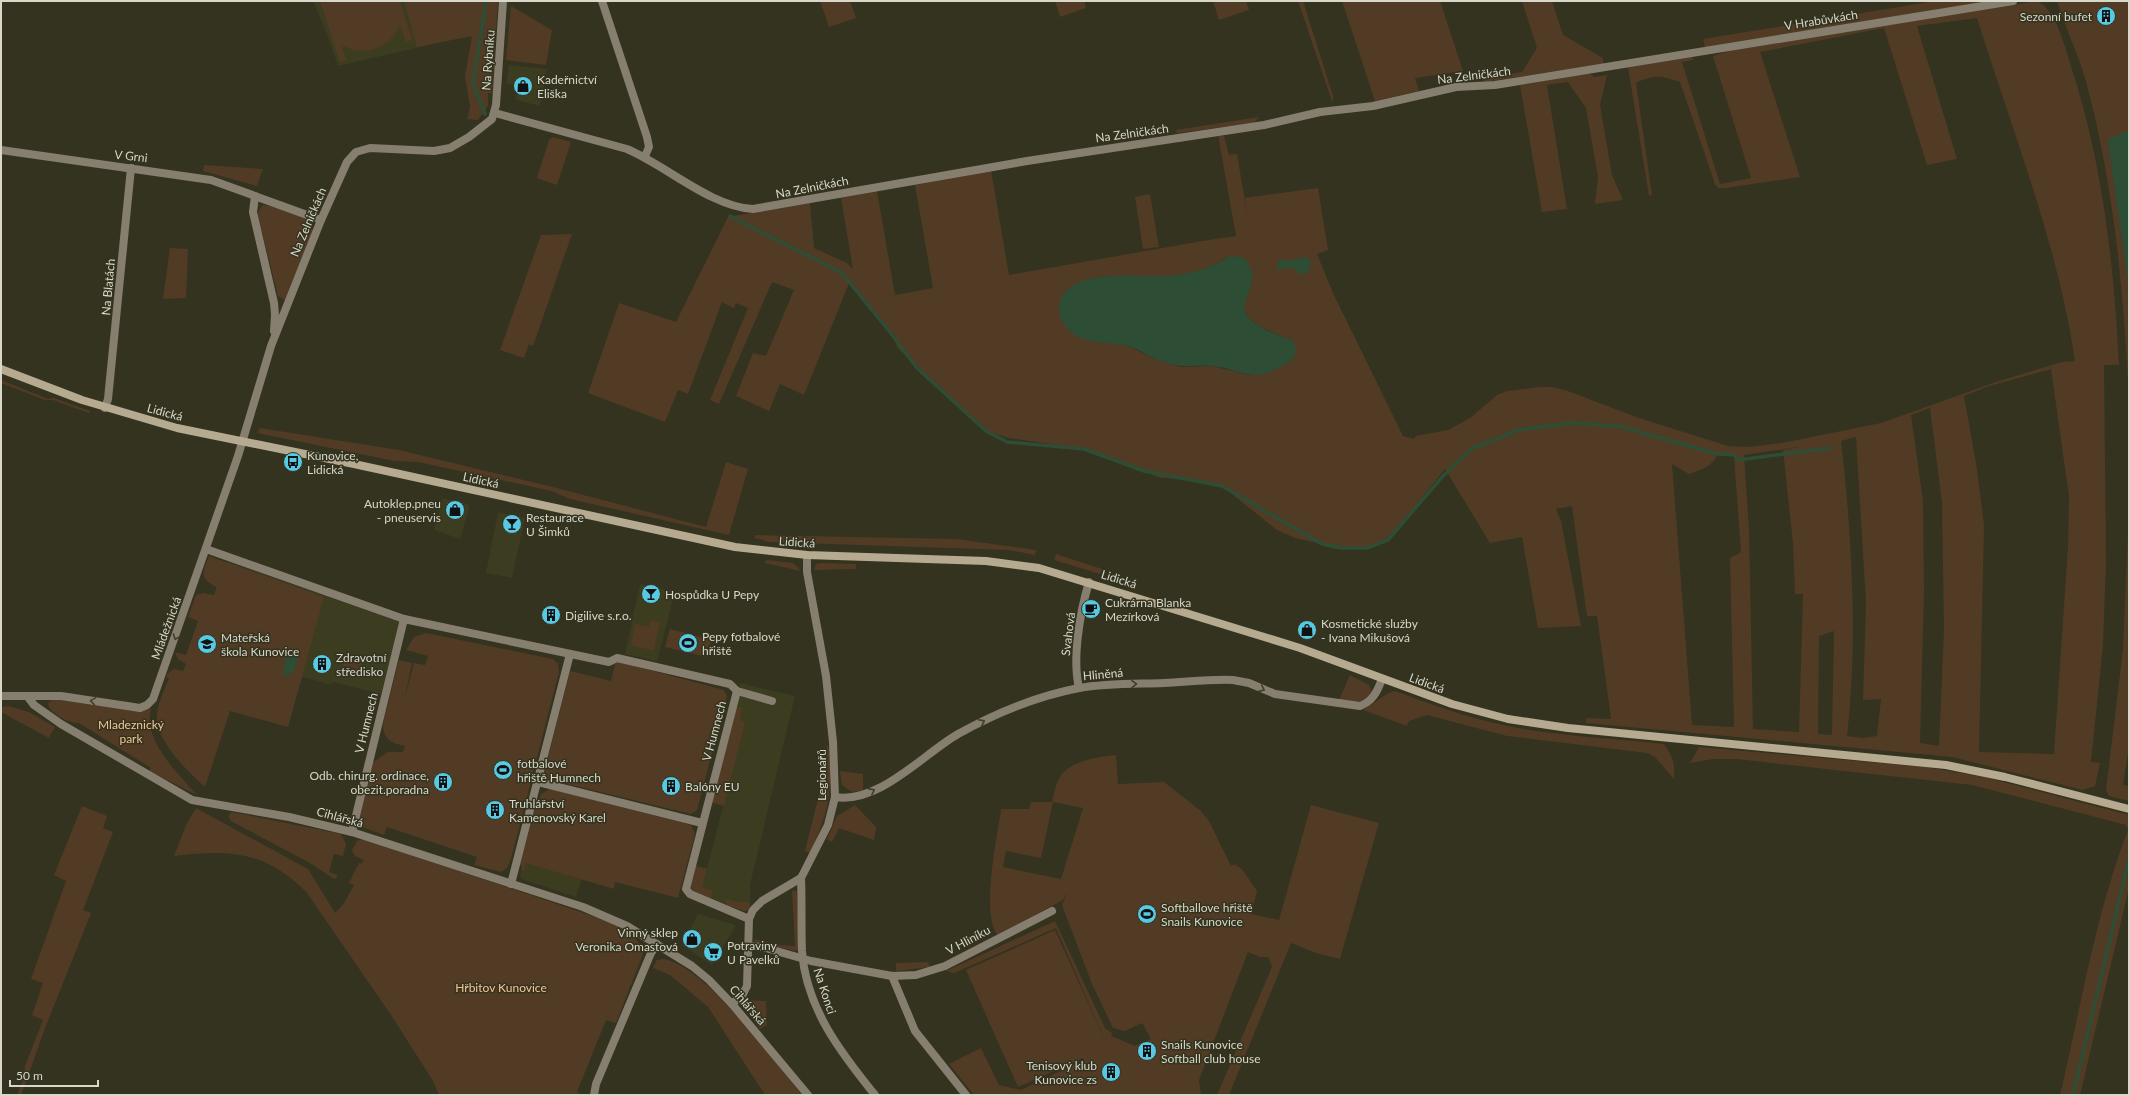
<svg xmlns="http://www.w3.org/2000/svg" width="2130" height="1096" viewBox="0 0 2130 1096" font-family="Lato,sans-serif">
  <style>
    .built { fill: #3c3c20 }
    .green { fill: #523b25; fill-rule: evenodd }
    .water { fill: #2d4d35 }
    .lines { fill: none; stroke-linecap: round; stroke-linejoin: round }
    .stream { stroke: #2d4d35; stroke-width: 3.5 }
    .street { stroke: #867f6f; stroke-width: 8 }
    .secondary { stroke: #b6ab91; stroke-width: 8 }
    .oneway { stroke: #3f3e2b }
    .labels { text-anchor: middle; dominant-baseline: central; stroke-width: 3; stroke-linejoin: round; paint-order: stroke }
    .poi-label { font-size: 12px; fill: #d7d7ca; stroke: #33331f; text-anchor: start }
    .street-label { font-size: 12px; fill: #d7d7ca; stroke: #33331f }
    .park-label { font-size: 12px; fill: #f7c392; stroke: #33331f }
  </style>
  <rect width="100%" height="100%" fill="#33331f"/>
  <g class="built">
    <path d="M313 1H478L473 35 338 66 329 39Z"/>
    <path d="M509 65 547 69 540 106 516 100 517 85 506 84Z"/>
    <path d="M442 498 470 505 460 539 434 530Z"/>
    <path d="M498 512 525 518 512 578 486 573Z"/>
    <path d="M226 561 400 622 381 694 333 682 332 685 302 677 288 727 230 711 213 596Z"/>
    <path d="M640 584 675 592 657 661 625 654Z"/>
    <path d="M740 683 795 696 750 885V904L749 910 744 911 695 893 692 890 696 866 707 869 723 806 735 709Z"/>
    <path d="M525 858 583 875 576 897 521 879 520 875Z"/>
    <path d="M698 914 736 925 712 965 682 945Z"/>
  </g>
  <g class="green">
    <path d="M320 1H400L412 40 406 42 400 25C391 44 375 54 354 50 349 49 346 46 342 46L346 60 340 62Z"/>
    <path d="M404 1H498L492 93H488V106L478 120 467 119 470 107 465 76 477 7 472 36 417 47Z"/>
    <path d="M820 1H850L856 18 829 27Z"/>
    <path d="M1055 1H1084L1086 8 1060 17Z"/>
    <path d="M1213 1H1246L1249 10 1219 20Z"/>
    <path d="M1298 1H1303L1333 96V104Z"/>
    <path d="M1342 1H1440L1463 71 1415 78 1419 91 1375 101Z"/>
    <path d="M1522 1H1552L1563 35 1603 58V64L1485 82 1484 79 1522 72 1537 48Z"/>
    <path d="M1935 1H1990L1705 48 1703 39Z"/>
    <path d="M2037 1C2056 10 2064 44 2070 63 2102 160 2114 263 2119 365H2104L2106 562 2103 645 2091 762 2100 763 2095 786 2083 790 1952 757 1586 723V718L1611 719 1597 616H1587L1572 506 1556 509 1561 521 1581 626 1538 628 1522 537 1490 543 1445 469 1394 533 1384 542 1370 548H1342L1295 538 1277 530 1222 486 1194 479 1161 478 1085 449 1009 438 986 431 917 368 897 347 893 336 869 309 849 283 804 395 780 384 769 411 736 396 753 353 766 356 794 290 772 282 719 404 710 400 748 308 736 303 734 308 722 302 688 394 678 390 665 422 588 393 619 303 676 322 728 217 810 203 814 248 847 263 853 269 841 198 877 191 895 295 933 288 915 185 991 170 1009 275 1214 239 1236 236 1218 135 1224 136 1229 155 1237 154 1248 219 1244 198 1318 188 1328 250 1317 254 1333 293 1403 436 1414 439 1416 436 1448 430 1470 418 1497 395 1507 391 1539 387H1552L1568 391 1639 418 1728 446 1748 447 1782 443 1881 423 1996 382 2062 362 2075 361C2058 244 2012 131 1977 18L1917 26 1957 159 1927 165 1884 28 1760 52 1800 177 1725 188H1718L1715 184 1680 82C1660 76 1656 74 1636 83L1652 195 1649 196 1628 67 1692 56 1693 60 1682 62 1720 184 1751 178 1713 56 1736 49ZM1226 258 1248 263C1254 280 1251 283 1245 299 1237 323 1275 333 1292 340L1294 358 1272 371 1249 375 1212 366 1181 367 1158 360 1128 346 1077 336 1065 294C1091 266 1134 280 1168 277 1189 275 1209 269 1226 258ZM2051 369 2069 496 2068 547 2054 754 1979 752 1984 525 1977 469 1964 396 1989 386ZM1930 408 1942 503 1944 630 1939 746 1920 743 1924 590 1923 501 1911 415ZM1856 437 1866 603 1863 700 1881 699 1877 736 1862 738 1847 736C1858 641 1852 535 1841 441ZM1799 447 1783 450 1793 543 1795 594H1803L1799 732 1753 729 1749 529 1744 455ZM1718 454 1734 456 1741 552 1730 558 1734 727 1692 725 1672 464 1689 474C1701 470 1712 467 1718 454ZM1834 631 1832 735 1818 734 1819 636Z"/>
    <path d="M2057 1H2129V402C2124 293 2114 184 2085 78 2077 52 2065 27 2057 1Z"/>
    <path d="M511 6 552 30 546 65 506 60Z"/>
    <path d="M1585 73 1591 74 1594 77 1607 75 1600 105 1612 175 1623 200 1595 204 1598 177 1586 108 1568 82 1547 85 1567 209 1542 212 1520 85Z"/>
    <path d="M1259 117 1254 123 1177 133 1176 130Z"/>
    <path d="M553 137 571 142 557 185 537 178 549 140Z"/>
    <path d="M204 165 263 169 257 186 203 171Z"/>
    <path d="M1150 194 1159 247 1143 249 1135 197Z"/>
    <path d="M263 205C273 206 303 215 310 222 312 224 312 228 313 231L285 300 278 296 258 215 259 210Z"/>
    <path d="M572 234 533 346 529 344 524 358 500 350 541 235Z"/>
    <path d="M170 248 188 249 186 298 163 299Z"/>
    <path d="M1 380 48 399 54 398 90 411 89 413 53 400H45L1 383Z"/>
    <path d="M260 428 399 450 549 486 706 527 726 462 748 469 729 535 570 499 551 491 418 462 395 461 257 433Z"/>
    <path d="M2129 506V746L2123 785 2129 786V801L2109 796 2106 790 2123 649Z"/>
    <path d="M755 535 956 539 1036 550 1035 555 1009 550 769 542 755 538Z"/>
    <path d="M1056 554 1102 569 1100 574 1054 560Z"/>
    <path d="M209 556 324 597 288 727 230 711 205 787C188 772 154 739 157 714 158 702 165 689 169 678L166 677 168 673 174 669 183 671 186 664 178 659 175 652 186 655 198 621 188 617 196 595 203 593 214 595 217 587C198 578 203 573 209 556Z"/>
    <path d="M766 560 793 563 801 571 765 563Z"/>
    <path d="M822 563 856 564V569L814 570 816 564Z"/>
    <path d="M651 620 660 622 654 651 631 645 635 624 649 627Z"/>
    <path d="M670 629 711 640 707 657 665 647Z"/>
    <path d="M426 633 553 659 558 664 559 672 511 859 507 868 501 872 474 865 477 857 387 827 384 835 362 827 358 821 372 763 388 752H403L405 746C391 743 383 739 383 724L399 660 412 663 404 701 414 663 425 665 428 656 406 650 414 637Z"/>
    <path d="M346 653 363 657 360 670 343 666Z"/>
    <path d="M616 661 724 690 727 696 697 810 691 814 547 779 544 774 570 671 611 681Z"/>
    <path d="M1350 675 1369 685 1372 692C1365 705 1351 702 1339 700Z"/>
    <path d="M1395 691C1430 704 1466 717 1503 725 1555 736 1610 738 1664 744 1673 758 1675 761 1674 779L1655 757 1647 753 1507 736 1427 715 1409 721 1407 726 1363 710C1375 704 1382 694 1395 691Z"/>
    <path d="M54 699 133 711 151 709C142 739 179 775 197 795L149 771 151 768 79 723C70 724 48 713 48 703Z"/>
    <path d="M8 706 29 712 55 727 49 738 1 712V707Z"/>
    <path d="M738 707H742L740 720 745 722 724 806 710 802 735 709Z"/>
    <path d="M827 745C830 748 829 757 830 763 832 799 825 820 810 853L805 851 825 771Z"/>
    <path d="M1699 747 1925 767 1984 777 2129 815V888L2080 1095H2060C2081 1007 2095 915 2128 830L2126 825 1972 785 1736 759H1713L1690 763Z"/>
    <path d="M1116 755 1118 784 1164 782 1201 811 1209 821 1231 866 1234 864 1242 869 1257 891 1251 914 1279 920 1311 805 1379 823 1340 959 1316 953 1291 943 1229 1095H1217L1272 967 1268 957H1260L1248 952 1199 1080 1201 1095H974L949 1064 981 1048 999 1085 1021 1090 1084 1060 1083 1058 1018 1087 966 970 1055 930 1108 1047 1056 928 954 973 946 971 1055 921 1105 1028 1112 1033 1111 1036 1135 1046 1151 1039 1142 1023 1125 1031 1113 1028 1092 984 1062 905 1068 891 1063 900 997 935C981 911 997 839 1001 809H1029L1031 802H1052C1054 795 1055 787 1058 781 1066 761 1097 757 1116 755ZM1053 802 1083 808 1061 879 1003 867 1006 851 1041 858Z"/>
    <path d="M840 771 863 774V790L852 792 842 785Z"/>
    <path d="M550 789 691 825 695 834 678 898 615 882 614 889 526 863 524 870H521L522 866 520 865 535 809 541 794Z"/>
    <path d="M855 805 876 827 874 840 839 828 832 842 827 839 837 816Z"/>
    <path d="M82 806 107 816 103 828 113 832 83 910 91 913 47 1023 21 1095H17L25 1075V1066L43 1020 32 1015 43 983 31 979 66 881 54 875Z"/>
    <path d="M196 808 308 869 335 913C344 905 348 896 354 885L349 883 359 863 361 864 364 860 355 856 352 850 357 841 363 839 569 908C588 915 644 930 643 954L616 1023 606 1020 577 1092 583 1095H439L433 1081 391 1015 307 893C266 851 229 849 174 856L187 823Z"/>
    <path d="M232 812 341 834 346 844 343 856 334 854 329 872 337 875V877L334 879 310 863 231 821 228 816Z"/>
    <path d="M696 866 707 869 702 887 713 891 711 898 692 890 691 886Z"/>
    <path d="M795 890 797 892 799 948 796 951 754 941 755 939 776 945 795 946 792 891Z"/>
    <path d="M725 899 738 902H750L749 910 744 911 726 905Z"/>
    <path d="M663 959C705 965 774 1061 802 1095H765L708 1007 670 975 653 968 657 960Z"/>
    <path d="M928 962 930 967 896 971V963Z"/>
    <path d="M748 1000 766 1001 767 1025 760 1029 749 1013Z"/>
  </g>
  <g class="water">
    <path d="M2129 131V287L2108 142 2111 138Z"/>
    <path d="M1231 256 1245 258C1249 264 1253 272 1252 278 1252 300 1229 310 1263 328 1271 333 1282 336 1292 340L1296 347 1294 358C1283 366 1270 374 1256 375 1241 375 1227 367 1212 366 1196 365 1182 368 1167 363 1153 360 1142 350 1128 346 1112 342 1090 344 1075 335 1067 330 1058 318 1059 308 1064 261 1148 281 1178 275 1191 273 1203 270 1215 264 1221 262 1225 258 1231 256Z"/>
    <path d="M1302 257 1309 259 1311 263C1310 270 1308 274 1301 275L1294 268 1276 269 1279 260 1291 261Z"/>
    <path d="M287 652 299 655 293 673 290 672 289 676 283 674Z"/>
  </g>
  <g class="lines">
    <g class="stream">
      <path d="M485 114 473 83 486 1"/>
      <path d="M730 216 841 272 893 336 917 368 986 431 1007 442 1084 449 1144 471 1222 486 1322 544 1341 548H1367L1388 540 1443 476 1471 449 1519 430 1571 423 1618 426 1718 454 1734 455 1738 460 1830 448"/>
      <path d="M2073 1095 2129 859"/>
    </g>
    <g class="street">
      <path d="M602 1 647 137 649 147 645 156"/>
      <path d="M495 113 627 149C667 166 711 207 753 209L1027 161 1264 125 1320 112 1373 106 1456 87 1495 85 2013 1"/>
      <path d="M1 150 211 180 321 220"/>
      <path d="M255 196 253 212 274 303 275 315 274 331"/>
      <path d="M105 408 108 399 131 168"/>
      <path d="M206 549 404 619 609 662 617 658 730 684 737 691 772 701"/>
      <path d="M1079 688C1072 658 1080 612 1089 582"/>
      <path d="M737 691 686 889 690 894 749 919"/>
      <path d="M1 696H61L140 708 147 705 153 699 238 456 271 346 321 220 347 162 356 152 370 148 434 151 450 148 469 137 492 119 496 105 503 1"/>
      <path d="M28 697 34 705 61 724 192 800 289 817 352 832 583 907 627 926 692 966 709 980 732 1004 808 1095"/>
      <path d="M538 782 702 823"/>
      <path d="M835 797C879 804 922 755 958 734 996 713 1037 696 1079 688 1107 683 1136 684 1164 683 1187 682 1210 679 1233 680L1249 683 1275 694 1360 706C1373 701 1377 692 1382 679"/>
      <path d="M352 832 404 619"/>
      <path d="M801 878C802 903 801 927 802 951 806 1008 841 1053 875 1095"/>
      <path d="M511 884 570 654"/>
      <path d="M749 946 763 947 811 961 892 976 916 975 945 966 1052 911"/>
      <path d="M892 976 915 1031 966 1095"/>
      <path d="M732 1004 743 994 747 986 749 919 753 910 762 901 801 878 828 825 835 797 833 742 826 676 807 572V555"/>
      <path d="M594 1095 596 1084 651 953 657 944"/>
    </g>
    <path class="secondary" d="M1 369 82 400 177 428 354 464 735 547 807 555 986 561 1039 568 1300 648 1452 704 1508 719 1568 728 1946 765 2005 777 2129 809"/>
  </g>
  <defs><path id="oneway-chevron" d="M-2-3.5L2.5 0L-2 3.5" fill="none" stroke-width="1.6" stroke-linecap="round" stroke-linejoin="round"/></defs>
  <g class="oneway">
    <use href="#oneway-chevron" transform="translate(176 637) rotate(110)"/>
    <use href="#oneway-chevron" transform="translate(1134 684) rotate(-2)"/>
    <use href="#oneway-chevron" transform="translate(1262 689) rotate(24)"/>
    <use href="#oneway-chevron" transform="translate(93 701) rotate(-171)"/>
    <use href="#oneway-chevron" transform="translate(982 722) rotate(-27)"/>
    <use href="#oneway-chevron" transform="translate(872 791) rotate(-28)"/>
  </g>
  <defs>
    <g id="building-disc" transform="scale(1)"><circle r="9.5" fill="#58c9e3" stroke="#33331f"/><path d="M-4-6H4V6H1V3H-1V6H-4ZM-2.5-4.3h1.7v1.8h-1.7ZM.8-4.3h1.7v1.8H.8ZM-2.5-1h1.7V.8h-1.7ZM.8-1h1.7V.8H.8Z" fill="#111"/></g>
    <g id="shop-disc" transform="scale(1)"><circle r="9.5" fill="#58c9e3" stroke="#33331f"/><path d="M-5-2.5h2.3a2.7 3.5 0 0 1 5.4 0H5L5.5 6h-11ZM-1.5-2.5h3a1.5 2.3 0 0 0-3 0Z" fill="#111"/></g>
    <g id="bus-disc" transform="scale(1)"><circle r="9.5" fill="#58c9e3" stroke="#33331f"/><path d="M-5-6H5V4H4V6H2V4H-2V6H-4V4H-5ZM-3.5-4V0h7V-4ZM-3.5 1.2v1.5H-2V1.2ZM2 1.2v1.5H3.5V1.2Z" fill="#111"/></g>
    <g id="bar-disc" transform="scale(1)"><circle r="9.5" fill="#58c9e3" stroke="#33331f"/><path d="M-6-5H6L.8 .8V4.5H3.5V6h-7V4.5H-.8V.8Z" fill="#111"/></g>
    <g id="cafe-disc" transform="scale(1)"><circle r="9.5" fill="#58c9e3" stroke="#33331f"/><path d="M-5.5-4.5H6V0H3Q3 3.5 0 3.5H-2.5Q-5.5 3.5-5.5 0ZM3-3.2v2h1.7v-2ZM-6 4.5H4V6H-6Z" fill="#111"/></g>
    <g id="stadium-disc" transform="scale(1)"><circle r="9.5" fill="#58c9e3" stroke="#33331f"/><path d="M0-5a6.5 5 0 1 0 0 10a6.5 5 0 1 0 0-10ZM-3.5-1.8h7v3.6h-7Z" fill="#111"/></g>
    <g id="school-disc" transform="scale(1)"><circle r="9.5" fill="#58c9e3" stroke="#33331f"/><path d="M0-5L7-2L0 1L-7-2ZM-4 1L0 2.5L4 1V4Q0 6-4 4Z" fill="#111"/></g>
    <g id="supermarket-disc" transform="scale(1)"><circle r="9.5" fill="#58c9e3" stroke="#33331f"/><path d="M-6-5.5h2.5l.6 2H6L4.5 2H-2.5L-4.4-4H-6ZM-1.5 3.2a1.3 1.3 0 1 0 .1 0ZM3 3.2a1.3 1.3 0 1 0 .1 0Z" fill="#111"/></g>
  </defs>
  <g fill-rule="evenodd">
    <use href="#building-disc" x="2106" y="16"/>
    <use href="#shop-disc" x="523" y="86"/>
    <use href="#bus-disc" x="293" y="462"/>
    <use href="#shop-disc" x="455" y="510"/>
    <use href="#bar-disc" x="512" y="524"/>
    <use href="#bar-disc" x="651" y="594"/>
    <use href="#cafe-disc" x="1091" y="609"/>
    <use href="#building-disc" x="551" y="615"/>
    <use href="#shop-disc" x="1307" y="630"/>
    <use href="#stadium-disc" x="688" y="643"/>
    <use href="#school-disc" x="207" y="644"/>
    <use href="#building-disc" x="322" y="664"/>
    <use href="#stadium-disc" x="503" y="770"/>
    <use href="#building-disc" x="443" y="782"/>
    <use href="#building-disc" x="671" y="786"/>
    <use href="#building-disc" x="495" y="810"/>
    <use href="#stadium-disc" x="1147" y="914"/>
    <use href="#shop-disc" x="692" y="939"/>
    <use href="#supermarket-disc" x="713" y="952"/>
    <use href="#building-disc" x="1147" y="1051"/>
    <use href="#building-disc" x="1111" y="1072"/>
  </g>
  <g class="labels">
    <g class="poi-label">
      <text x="2092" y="16" text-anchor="end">Sezonní bufet</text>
      <text x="537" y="79">Kadeřnictví<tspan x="537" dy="14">Eliška</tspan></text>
      <text x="307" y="455">Kunovice,<tspan x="307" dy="14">Lidická</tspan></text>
      <text x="441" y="503" text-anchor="end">Autoklep.pneu<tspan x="441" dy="14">- pneuservis</tspan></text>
      <text x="526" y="517">Restaurace<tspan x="526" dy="14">U Šimků</tspan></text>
      <text x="665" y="594">Hospůdka U Pepy</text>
      <text x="1105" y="602">Cukrárna Blanka<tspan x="1105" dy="14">Mezírková</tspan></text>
      <text x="565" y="615">Digilive s.r.o.</text>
      <text x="1321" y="623">Kosmetické služby<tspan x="1321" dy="14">- Ivana Mikušová</tspan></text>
      <text x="702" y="636">Pepy fotbalové<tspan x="702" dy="14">hřiště</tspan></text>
      <text x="221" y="637">Mateřská<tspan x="221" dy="14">škola Kunovice</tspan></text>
      <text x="336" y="657">Zdravotní<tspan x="336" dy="14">středisko</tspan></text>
      <text x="517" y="763">fotbalové<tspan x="517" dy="14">hřiště Humnech</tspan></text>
      <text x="429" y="775" text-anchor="end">Odb. chirurg. ordinace,<tspan x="429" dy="14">obezit.poradna</tspan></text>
      <text x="685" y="786">Balóny EU</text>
      <text x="509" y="803">Truhlářství<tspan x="509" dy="14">Kamenovský Karel</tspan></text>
      <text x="1161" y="907">Softballove hřiště<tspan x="1161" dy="14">Snails Kunovice</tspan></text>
      <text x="678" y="932" text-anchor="end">Vinný sklep<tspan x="678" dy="14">Veronika Omastová</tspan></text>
      <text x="727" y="945">Potraviny<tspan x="727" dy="14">U Pavelků</tspan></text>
      <text x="1161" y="1044">Snails Kunovice<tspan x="1161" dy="14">Softball club house</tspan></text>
      <text x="1097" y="1065" text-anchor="end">Tenisový klub<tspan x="1097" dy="14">Kunovice zs</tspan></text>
    </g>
    <g class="street-label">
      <text transform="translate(1821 20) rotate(-9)">V Hrabůvkách</text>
      <text transform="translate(488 60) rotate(-86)">Na Rybníku</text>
      <text transform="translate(1474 75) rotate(-7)">Na Zelničkách</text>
      <text transform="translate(1132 133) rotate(-8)">Na Zelničkách</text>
      <text transform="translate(131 156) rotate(6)">V Grni</text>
      <text transform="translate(812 187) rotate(-11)">Na Zelničkách</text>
      <text transform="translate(308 222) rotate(-67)">Na Zelničkách</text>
      <text transform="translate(108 287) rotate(-85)">Na Blatách</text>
      <text transform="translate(165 412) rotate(15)">Lidická</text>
      <text transform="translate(481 480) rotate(12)">Lidická</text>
      <text transform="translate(797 542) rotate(4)">Lidická</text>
      <text transform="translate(1119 579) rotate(17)">Lidická</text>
      <text transform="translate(166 628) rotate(-70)">Mládežnická</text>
      <text transform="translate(1068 634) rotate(-83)">Svahová</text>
      <text transform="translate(1103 674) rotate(-5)">Hliněná</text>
      <text transform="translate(1427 683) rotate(20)">Lidická</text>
      <text transform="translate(366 723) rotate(-76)">V Humnech</text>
      <text transform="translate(714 731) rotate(-75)">V Humnech</text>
      <text transform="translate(821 775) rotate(-90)">Legionářů</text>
      <text transform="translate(340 817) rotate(15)">Cihlářská</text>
      <text transform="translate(968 940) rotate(-28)">V Hliníku</text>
      <text transform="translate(825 991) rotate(72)">Na Konci</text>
      <text transform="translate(748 1005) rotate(49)">Cihlářská</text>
    </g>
    <g class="park-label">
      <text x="131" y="724">Mladeznický<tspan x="131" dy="14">park</tspan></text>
      <text x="501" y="987">Hřbitov Kunovice</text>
    </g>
  </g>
  <rect width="2130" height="1096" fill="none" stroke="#d7d7ca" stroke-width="4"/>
  <path d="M10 1080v6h88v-6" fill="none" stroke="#d7d7ca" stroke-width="2"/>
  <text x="16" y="1080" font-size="12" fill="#d7d7ca" stroke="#33331f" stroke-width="3" paint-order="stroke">50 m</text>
</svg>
